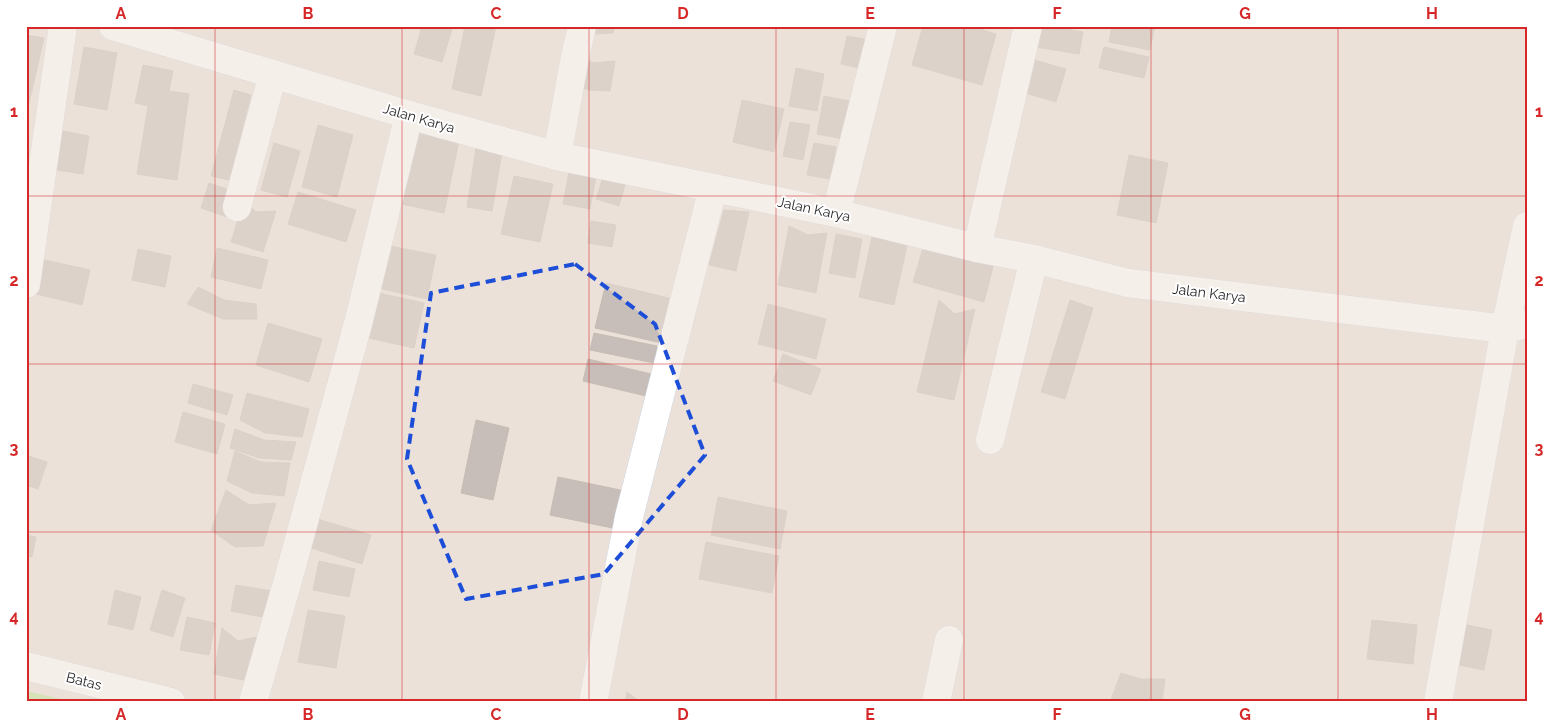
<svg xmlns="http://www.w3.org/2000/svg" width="1553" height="728" viewBox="0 0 1553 728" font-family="Raleway,sans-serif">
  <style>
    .green { fill: #bae592 }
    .building { fill: #c7beb9; stroke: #c7bdb3 }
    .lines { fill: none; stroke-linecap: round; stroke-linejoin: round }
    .minor-casing { stroke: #ced5e2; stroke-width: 29 }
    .minor { stroke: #fff; stroke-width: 28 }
    .marked { fill: none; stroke: #1d4ed8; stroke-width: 4; stroke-dasharray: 10 6; stroke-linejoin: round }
    .grid { fill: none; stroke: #d62828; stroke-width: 1; stroke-opacity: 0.55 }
    .labels { text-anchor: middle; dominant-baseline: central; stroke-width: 4; stroke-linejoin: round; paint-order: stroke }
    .street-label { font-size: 14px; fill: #282828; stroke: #fff }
    .neatline { fill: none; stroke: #d62828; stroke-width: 2 }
    .grid-label { font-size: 16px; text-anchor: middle; font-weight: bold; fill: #d62828 }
  </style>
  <rect width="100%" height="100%" fill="#ece1d9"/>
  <path class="green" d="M26 691 75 702H26Z"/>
  <g class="building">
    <path d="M422 26H453L442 62 414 54Z"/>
    <path d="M465 26H496L481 96 452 89Z"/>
    <path d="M586 26H615L613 33 596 34Z"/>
    <path d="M923 26H970L996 34 982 85 912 65Z"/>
    <path d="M1032 26H1049L1083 32 1079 54 1029 46Z"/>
    <path d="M1112 26H1155L1150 50 1109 42Z"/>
    <path d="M26 35 44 38 26 116Z"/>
    <path d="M847 36 869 40 863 69 841 64Z"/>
    <path d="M84 47 117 53 107 110 74 104Z"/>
    <path d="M1104 47 1149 57 1144 78 1099 68Z"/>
    <path d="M578 54 593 63 615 61 610 91 589 90 572 84Z"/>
    <path d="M1024 57 1066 69 1056 102 1015 90Z"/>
    <path d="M143 65 173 71 169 91 189 94 177 180 137 174 148 106 135 103Z"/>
    <path d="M796 68 824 74 817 111 789 106Z"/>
    <path d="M234 90 251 95 229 180 211 176Z"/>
    <path d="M824 96 850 101 843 139 817 134Z"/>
    <path d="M742 100 784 109 774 152 733 142Z"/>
    <path d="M790 122 810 125 803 160 783 156Z"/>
    <path d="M318 125 353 135 337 197 302 187Z"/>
    <path d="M413 126 460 136 444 213 397 203Z"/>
    <path d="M63 131 89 136 83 174 57 170Z"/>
    <path d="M477 142 503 146 492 211 467 207Z"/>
    <path d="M274 143 300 151 287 197 261 190Z"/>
    <path d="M814 143 836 147 830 179 807 175Z"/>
    <path d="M1129 155 1168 163 1156 223 1117 215Z"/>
    <path d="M605 171 627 178 619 206 596 199Z"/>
    <path d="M569 172 596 177 590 209 563 204Z"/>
    <path d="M514 176 553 184 540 242 501 234Z"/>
    <path d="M209 183 235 192 227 217 201 208Z"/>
    <path d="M298 192 356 210 346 242 288 224Z"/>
    <path d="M244 201 256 212 276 211 263 252 231 242Z"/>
    <path d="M724 210 749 212 736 271 709 265Z"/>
    <path d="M591 221 616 225 612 247 588 243Z"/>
    <path d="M789 226 808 235 827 233 816 293 778 285Z"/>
    <path d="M874 228 909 236 894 305 859 297Z"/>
    <path d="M836 234 862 239 855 278 829 273Z"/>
    <path d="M925 241 995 259 984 302 913 282Z"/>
    <path d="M390 246 436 255 427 299 382 289Z"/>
    <path d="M217 248 268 260 261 289 211 277Z"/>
    <path d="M138 249 171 256 165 287 132 280Z"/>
    <path d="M36 258 90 270 82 305 28 292Z"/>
    <path d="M606 283 673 299 662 343 595 328Z"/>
    <path d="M198 287 224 300 256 304 257 319H223L187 304Z"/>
    <path d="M374 292 424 303 414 348 364 337Z"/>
    <path d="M939 300 955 314 975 309 954 400 917 392Z"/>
    <path d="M1070 300 1093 308 1065 399 1041 392Z"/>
    <path d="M768 304 826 319 816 359 758 344Z"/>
    <path d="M268 323 322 339 309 382 256 365Z"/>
    <path d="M594 333 657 346 654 363 590 350Z"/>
    <path d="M783 354 821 369 811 395 773 381Z"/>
    <path d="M588 359 651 374 646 396 583 381Z"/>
    <path d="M193 384 233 395 227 415 188 403Z"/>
    <path d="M247 393 309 409 302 437 265 433 240 420Z"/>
    <path d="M183 412 225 424 217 454 175 442Z"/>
    <path d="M476 420 509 428 493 500 461 493Z"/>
    <path d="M235 429 264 440 296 442 291 460 259 458 230 448Z"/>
    <path d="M235 451 261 462 290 463 284 496 252 493 227 481Z"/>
    <path d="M26 455 47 462 38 489 26 485Z"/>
    <path d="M558 477 625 491 617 529 550 515Z"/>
    <path d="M226 490 249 505 276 503 263 546 235 547 211 530Z"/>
    <path d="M718 497 787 511 780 549 711 535Z"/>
    <path d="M314 518 371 535 362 564 305 546Z"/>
    <path d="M26 535 36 537 32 557 26 555Z"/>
    <path d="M706 542 779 556 772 593 699 579Z"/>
    <path d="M319 561 355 569 349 597 313 590Z"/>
    <path d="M236 585 272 591 267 618 231 611Z"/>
    <path d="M115 590 141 597 133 630 108 624Z"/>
    <path d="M162 590 185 598 173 637 150 630Z"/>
    <path d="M308 610 345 616 336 668 298 662Z"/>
    <path d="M187 617 215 623 209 655 180 650Z"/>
    <path d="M1372 620 1417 625 1413 664 1367 659Z"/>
    <path d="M1457 623 1492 630 1484 670 1449 663Z"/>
    <path d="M222 628 238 641 261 636 253 682 214 674Z"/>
    <path d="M1121 673 1141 679H1165L1162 702H1110Z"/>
    <path d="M627 692 641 702H625Z"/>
  </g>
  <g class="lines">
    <g class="minor-casing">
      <g id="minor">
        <path d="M113 26 409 115 557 156 836 213 977 248 1034 259 1128 283 1505 329 1527 324"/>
        <path d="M557 156 575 57 582 26"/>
        <path d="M237 207 273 74"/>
        <path d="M836 213 883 26"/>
        <path d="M977 248 1028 26"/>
        <path d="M26 284 63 26"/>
        <path d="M990 440 1034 259"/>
        <path d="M26 666 171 702"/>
        <path d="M253 702 288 580 359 320 409 115"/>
        <path d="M593 702 629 517 713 188"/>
        <path d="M936 702 949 640"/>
        <path d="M1438 702 1505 329 1527 226"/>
      </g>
    </g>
    <use href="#minor" class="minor"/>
  </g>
  <path d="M0 0H1553V728H0ZM575 264 655 324 705 455 604 574 466 599 407 459 431 293Z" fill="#ece1d9" fill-opacity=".55" fill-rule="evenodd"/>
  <path class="marked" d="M575 264 655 324 705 455 604 574 466 599 407 459 431 293Z"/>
  <path class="grid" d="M215 26V702M402 26V702M589 26V702M776 26V702M964 26V702M1151 26V702M1338 26V702M26 196H1527M26 364H1527M26 532H1527"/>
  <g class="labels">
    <g class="street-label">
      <text transform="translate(419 118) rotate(16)">Jalan Karya</text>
      <text transform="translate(814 209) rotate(12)">Jalan Karya</text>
      <text transform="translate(1209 293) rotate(7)">Jalan Karya</text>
      <text transform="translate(84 681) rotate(14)">Batas</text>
    </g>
  </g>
  <rect width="1553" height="728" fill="none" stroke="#ffffff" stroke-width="55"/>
  <rect x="28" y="28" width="1498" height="672" class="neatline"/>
  <g class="grid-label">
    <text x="121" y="19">A</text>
    <text x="308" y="19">B</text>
    <text x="496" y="19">C</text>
    <text x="683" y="19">D</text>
    <text x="870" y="19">E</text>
    <text x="1057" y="19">F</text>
    <text x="1245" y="19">G</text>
    <text x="1432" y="19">H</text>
    <text x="14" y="117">1</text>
    <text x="1539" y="117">1</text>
    <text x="14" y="286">2</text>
    <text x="1539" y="286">2</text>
    <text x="14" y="454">3</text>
    <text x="1539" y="454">3</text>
    <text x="14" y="622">4</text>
    <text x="1539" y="622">4</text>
    <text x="121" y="720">A</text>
    <text x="308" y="720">B</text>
    <text x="496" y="720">C</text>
    <text x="683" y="720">D</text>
    <text x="870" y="720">E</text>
    <text x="1057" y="720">F</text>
    <text x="1245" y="720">G</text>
    <text x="1432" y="720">H</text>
  </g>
</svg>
